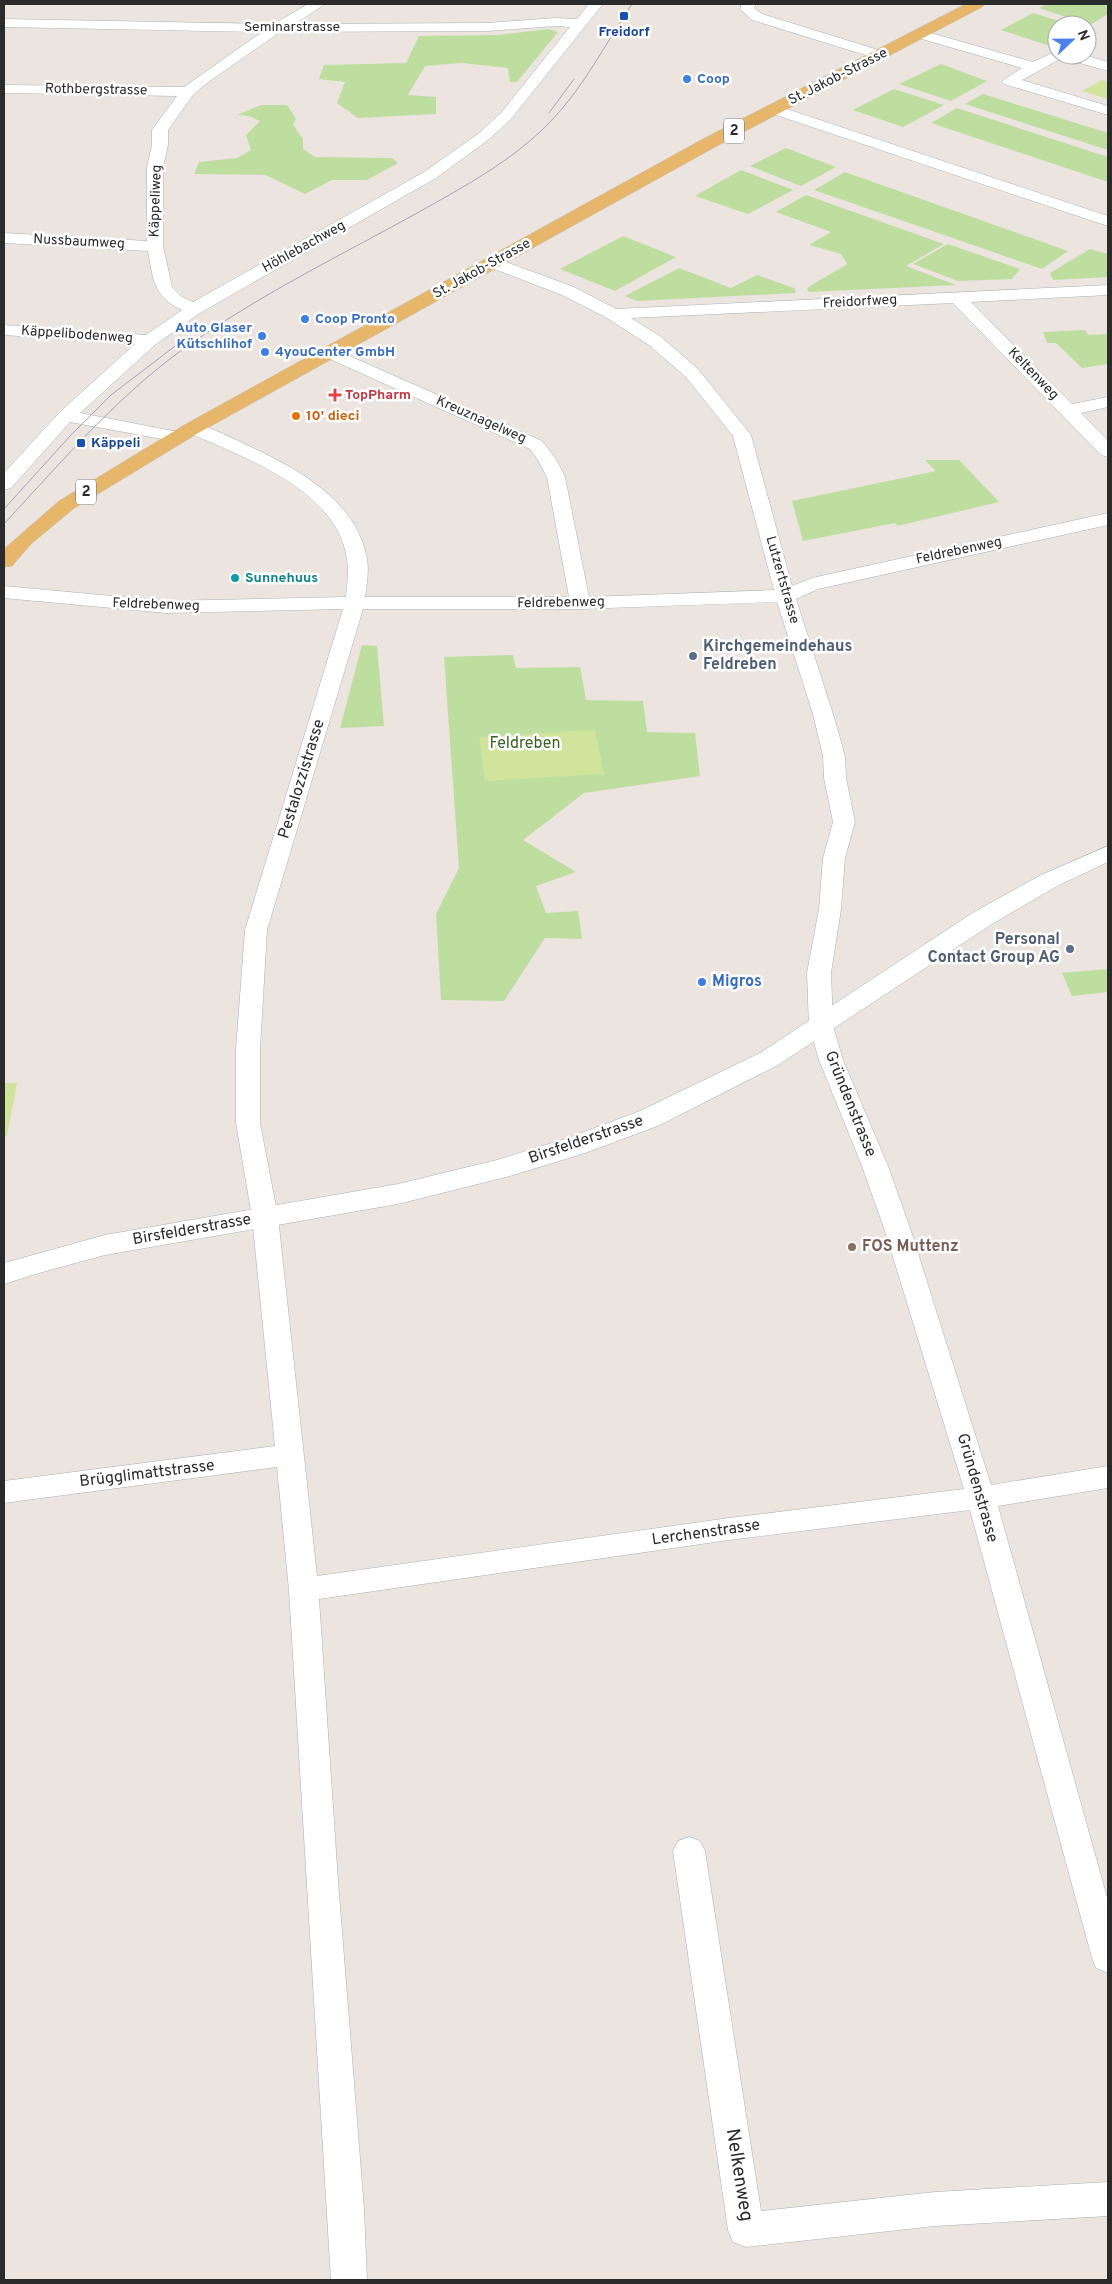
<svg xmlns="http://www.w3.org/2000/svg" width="1112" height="2284" viewBox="0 0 1112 2284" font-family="Overpass,sans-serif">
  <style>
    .green { fill: #bedea0 }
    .pitch { fill: #d0e49c }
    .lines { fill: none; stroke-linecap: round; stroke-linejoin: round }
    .minor-casing { stroke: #abafb7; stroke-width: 1 }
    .secondary-casing { stroke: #abafb7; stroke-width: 1 }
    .primary-casing { stroke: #c4c4c4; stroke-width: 1 }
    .minor { fill: #fff; fill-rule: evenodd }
    .secondary { fill: #fff; fill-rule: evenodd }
    .primary { fill: #e6b76a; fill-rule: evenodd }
    .tram { stroke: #a2a7b4; stroke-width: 1 }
    .transit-dot { fill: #1a4fb4; stroke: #fff; stroke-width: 2 }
    .shop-dot { fill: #3f7fe0; stroke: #fff; stroke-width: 2 }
    .health-dot { fill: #e0444e; stroke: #fff; stroke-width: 2 }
    .food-dot { fill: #e8710a; stroke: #fff; stroke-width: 2 }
    .culture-dot { fill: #0f9aa8; stroke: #fff; stroke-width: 2 }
    .service-dot { fill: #5c6f8a; stroke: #fff; stroke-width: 2 }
    .education-dot { fill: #8d6e63; stroke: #fff; stroke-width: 2 }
    .labels { text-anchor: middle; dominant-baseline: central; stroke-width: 5; stroke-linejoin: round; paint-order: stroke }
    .far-street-label { font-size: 14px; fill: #2b2b2b; stroke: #fff }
    .far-transit-label { font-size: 14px; font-weight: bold; fill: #164399; stroke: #fff }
    .far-shop-label { font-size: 14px; font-weight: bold; fill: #366cbe; stroke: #fff; text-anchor: start }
    .far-health-label { font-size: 14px; font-weight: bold; fill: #be3a42; stroke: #fff; text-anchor: start }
    .far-food-label { font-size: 14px; font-weight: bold; fill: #c56008; stroke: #fff; text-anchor: start }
    .far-culture-label { font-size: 14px; font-weight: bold; fill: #0d838f; stroke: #fff; text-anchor: start }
    .shield { fill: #fff; stroke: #6b6b6b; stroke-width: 1 }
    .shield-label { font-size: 15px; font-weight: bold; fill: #2b2b2b }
    .service-label { font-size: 16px; font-weight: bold; fill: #4e5e75; stroke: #fff; text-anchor: start }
    .park-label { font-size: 16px; fill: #386320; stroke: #fff }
    .street-label { font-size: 16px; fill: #2b2b2b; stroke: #fff }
    .shop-label { font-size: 16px; font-weight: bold; fill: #366cbe; stroke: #fff; text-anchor: start }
    .education-label { font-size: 16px; font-weight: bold; fill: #785e54; stroke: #fff; text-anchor: start }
    .near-street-label { font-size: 19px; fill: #2b2b2b; stroke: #fff }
  </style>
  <rect width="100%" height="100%" fill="#ece4df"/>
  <g class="green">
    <path d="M1047 4H1108V14L1090 25 1039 8Z"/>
    <path d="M1033 13 1072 25H1057V42L1050 46 1001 30Z"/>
    <path d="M549 29 558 32 517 82H510L508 68 462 63 425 66 408 95 436 97V114L358 118 337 103 345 82 319 79 324 65 406 63 419 36 498 35Z"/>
    <path d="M941 64 987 81 951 101 899 84Z"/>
    <path d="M894 89 944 105 903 127 853 110Z"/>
    <path d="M983 94 1108 133V150L965 104Z"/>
    <path d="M261 105H287L296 119 293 125 303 139V149L315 157 392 158 398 163 367 180H332L305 194 266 175 194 174 199 162 237 158 251 150 246 135 260 121 249 116 237 115Z"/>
    <path d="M957 108 1108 157V182L931 123Z"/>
    <path d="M786 148 836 167 801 186 750 166Z"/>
    <path d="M741 170 793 190 748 214 695 196Z"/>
    <path d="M845 172 1068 251 1042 269 814 190Z"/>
    <path d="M806 195 944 244 906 266 956 285 809 292 807 288 847 264 841 254 809 245 831 232 776 212Z"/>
    <path d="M623 236 676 257 615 291 560 269Z"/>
    <path d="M948 244 1020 269 1012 279 958 281 913 264Z"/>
    <path d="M1090 249 1108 254V277L1053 280 1050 273Z"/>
    <path d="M679 268 731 288 757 275 794 288 796 293 637 301 625 296Z"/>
    <path d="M1085 330 1088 335 1108 334V364L1082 368 1056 343H1047L1043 332Z"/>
    <path d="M925 460H959L999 502 897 526 895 523 803 541 792 501 936 471Z"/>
    <path d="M362 645 377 646 384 726 340 728Z"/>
    <path d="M513 655 516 668 580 667 586 700 643 701 647 732 695 733 700 776 584 793 523 840 576 872 536 886 546 913 578 911 582 939 545 938 504 1001 441 1000 436 914 459 868 444 657Z"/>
    <path d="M1108 969V992L1072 996 1062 973Z"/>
  </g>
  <g class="pitch">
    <path d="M1102 80 1108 82V99L1082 91Z"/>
    <path d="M595 730 604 774 485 781 479 737Z"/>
    <path d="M4 1083H17L7 1136H4Z"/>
  </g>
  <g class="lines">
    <g class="minor-casing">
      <g id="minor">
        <path d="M308 4H325L295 24 487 23 555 18 577 19 589 4H603L511 119 488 140 436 178 200 313 156 344 80 413 184 433 187 437 184 441 178 442 70 422 11 488 4 490V473L60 412 135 344 4 335V325L146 335 182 310C153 297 153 278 148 251L4 243V233L147 241V167L152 145V130L177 96 4 93V85L184 87 262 32 4 27V19L274 24ZM555 26 570 27 501 113 478 134 424 172 193 302 182 297 172 287 163 246V167L168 145V130L193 95 204 85 280 32 487 31Z"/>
        <path d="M742 4H756L754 8 762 14 885 52 887 55 880 59 875 58 752 20 740 9Z"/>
        <path d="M920 30 1033 62 1057 51V55H1084L1108 62V71L1062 58 1022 80 1108 106V115L1004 84 1002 81 1022 68 915 37 913 34Z"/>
        <path d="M775 105 1108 216V226L770 113 767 110 770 107Z"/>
        <path d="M495 258 574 287 616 309 1108 285V295L971 302 1072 404 1108 397V407L1081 413 1108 441V457L1101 455 953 303 631 318 661 337 698 369 751 435 792 586 812 578 1108 513V525L818 589 796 599 833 714 845 756 846 778 855 822 845 858 841 909 831 973 833 1026 843 1060 888 1166 911 1231 991 1485 1108 1466V1488L998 1506 1108 1901V1973L1096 1968 1092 1958 970 1510 729 1540 319 1599 338 1881 364 2209 367 2280H331L289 1590 277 1467 4 1503V1481L275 1446 252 1217 236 1123V1049L245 930 343 609 166 613 4 598V586L166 601 346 597C347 585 349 572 347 559 337 489 243 457 187 432L184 428 187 424 193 423C213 428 234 439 253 448 300 470 357 502 367 559 369 571 367 584 365 597H569L547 477 538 460 530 449 323 356 320 352 323 348 329 347 542 441 556 459 565 477 589 597 774 590 733 436 686 377 649 345 607 318 562 295 489 267 487 263 489 259ZM777 602 813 714 823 756 824 778 833 822 823 858 819 909 807 973 809 1026 819 1060 862 1166 885 1231 964 1489 729 1518 317 1576 278 1217 260 1123V1049L267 930 363 609H580Z"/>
        <path d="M689 1837 700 1841 705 1851 761 2211 935 2192 1108 2182V2216L935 2226 746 2247 733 2242 728 2230 673 1851 678 1841Z"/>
      </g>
    </g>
    <g class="secondary-casing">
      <path id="secondary" d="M1108 846V862L1059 885 992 924 778 1065 660 1125 585 1153 510 1176 398 1204 105 1255 39 1273 4 1284V1263L105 1235 398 1184 497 1160 565 1139 640 1111 760 1053 974 912 1041 875Z"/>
    </g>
    <g class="primary-casing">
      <path id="primary" d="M966 4H985L982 7 715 147 200 432 73 509 31 544 12 566 4 567V549L59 501 186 424 703 139Z"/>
    </g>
    <use href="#minor" class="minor"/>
    <use href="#secondary" class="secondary"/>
    <use href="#primary" class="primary"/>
    <g class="tram">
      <path d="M549 113 574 79"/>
      <path d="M4 509 70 436 111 395 187 337"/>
      <path d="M4 524C65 458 124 388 199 338 269 290 345 253 419 212 465 186 512 161 549 123 583 89 605 44 632 4"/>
    </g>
  </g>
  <g class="transit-dot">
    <rect x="619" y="11" width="10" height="10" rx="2.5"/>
    <rect x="76" y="438" width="10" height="10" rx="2.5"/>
  </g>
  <g class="shop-dot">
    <circle cx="687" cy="79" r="5"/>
    <circle cx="305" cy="319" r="5"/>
    <circle cx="262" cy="336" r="5"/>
    <circle cx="265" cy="352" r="5"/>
    <circle cx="702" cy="982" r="5"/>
  </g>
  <path class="health-dot" d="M332.5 387.5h5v5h5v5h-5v5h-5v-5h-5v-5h5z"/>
  <circle class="food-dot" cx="296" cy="416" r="5"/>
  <circle class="culture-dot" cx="235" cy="578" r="5"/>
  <g class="service-dot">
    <circle cx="693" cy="656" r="5"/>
    <circle cx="1070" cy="949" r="5"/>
  </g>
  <circle class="education-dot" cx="852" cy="1247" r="5"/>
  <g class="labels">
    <g class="far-street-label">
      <text x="292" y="27">Seminarstrasse</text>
      <text transform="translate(838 77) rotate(-27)">St. Jakob-Strasse</text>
      <text transform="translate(96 90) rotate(1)">Rothbergstrasse</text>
      <text transform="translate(156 201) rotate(-88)">Käppeliweg</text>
      <text transform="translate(79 242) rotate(3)">Nussbaumweg</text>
      <text transform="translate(304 247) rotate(-29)">Höhlebachweg</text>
      <text transform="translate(482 269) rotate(-29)">St. Jakob-Strasse</text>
      <text transform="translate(860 302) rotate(-3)">Freidorfweg</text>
      <text transform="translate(77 335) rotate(4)">Käppelibodenweg</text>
      <text transform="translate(1033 374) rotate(46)">Keltenweg</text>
      <text transform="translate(481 420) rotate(24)">Kreuznagelweg</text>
      <text transform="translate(959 551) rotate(-12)">Feldrebenweg</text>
      <text transform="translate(782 580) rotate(74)">Lutzertstrasse</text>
      <text transform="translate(561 603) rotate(-1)">Feldrebenweg</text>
      <text transform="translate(156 605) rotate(2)">Feldrebenweg</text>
    </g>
    <g class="far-transit-label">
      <text x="624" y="32">Freidorf</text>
      <text x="91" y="443" text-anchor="start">Käppeli</text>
    </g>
    <g class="far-shop-label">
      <text x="697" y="79">Coop</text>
      <text x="315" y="319">Coop Pronto</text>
      <text x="252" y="328" text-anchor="end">Auto Glaser<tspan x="252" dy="16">Kütschlihof</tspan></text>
      <text x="275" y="352">4youCenter GmbH</text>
    </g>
    <g class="far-health-label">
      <text x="345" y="395">TopPharm</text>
    </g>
    <g class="far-food-label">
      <text x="306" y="416">10' dieci</text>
    </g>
    <g class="far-culture-label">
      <text x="245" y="578">Sunnehuus</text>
    </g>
    <g class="shield">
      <rect x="724" y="118.5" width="20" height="25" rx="4"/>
      <rect x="76" y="479.5" width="20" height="25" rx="4"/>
    </g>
    <g class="shield-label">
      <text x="734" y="131">2</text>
      <text x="86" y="492">2</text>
    </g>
    <g class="service-label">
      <text x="703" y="647">Kirchgemeindehaus<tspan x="703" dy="18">Feldreben</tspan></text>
      <text x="1060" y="940" text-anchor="end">Personal<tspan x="1060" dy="18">Contact Group AG</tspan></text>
    </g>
    <g class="park-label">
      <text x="525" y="744">Feldreben</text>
    </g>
    <g class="street-label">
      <text transform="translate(302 779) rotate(-73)">Pestalozzistrasse</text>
      <text transform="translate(850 1104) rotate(68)">Gründenstrasse</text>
      <text transform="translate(586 1140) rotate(-19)">Birsfelderstrasse</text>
      <text transform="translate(192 1230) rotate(-10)">Birsfelderstrasse</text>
      <text transform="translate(147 1474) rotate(-7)">Brügglimattstrasse</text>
      <text transform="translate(977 1488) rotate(74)">Gründenstrasse</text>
      <text transform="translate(706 1533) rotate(-8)">Lerchenstrasse</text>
    </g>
    <g class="shop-label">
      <text x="712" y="982">Migros</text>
    </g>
    <g class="education-label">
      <text x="862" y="1247">FOS Muttenz</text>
    </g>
    <g class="near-street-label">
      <text transform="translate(739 2175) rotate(81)">Nelkenweg</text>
    </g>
  </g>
  <rect width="1112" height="2284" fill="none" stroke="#2b2b2b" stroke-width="10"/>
  <g transform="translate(1072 40) rotate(68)"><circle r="24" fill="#ffffff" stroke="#aaaaaa"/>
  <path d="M0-4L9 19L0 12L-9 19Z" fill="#4c81ec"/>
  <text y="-8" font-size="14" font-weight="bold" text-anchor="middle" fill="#2b2b2b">N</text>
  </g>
</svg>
